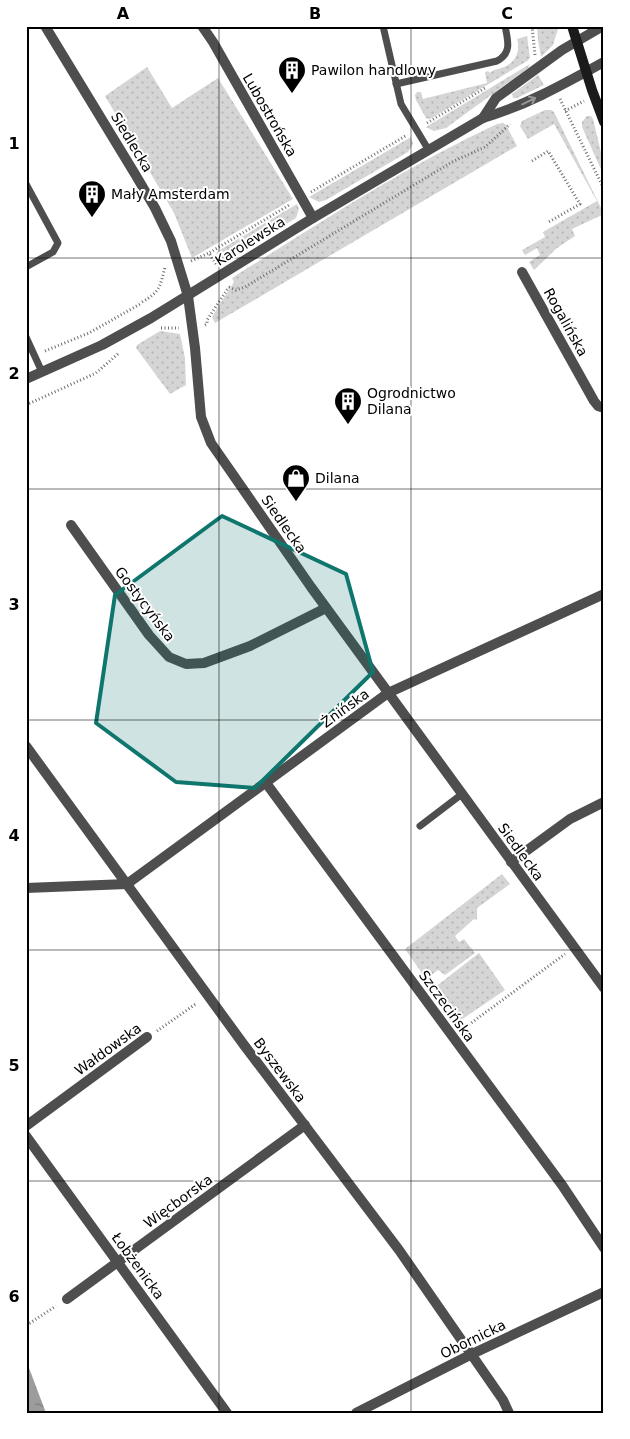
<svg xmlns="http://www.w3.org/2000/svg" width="630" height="1439" viewBox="0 0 630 1439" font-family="'DejaVu Sans',sans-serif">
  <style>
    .grass { fill: url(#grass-dots) }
    .water { fill: url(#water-ripples) }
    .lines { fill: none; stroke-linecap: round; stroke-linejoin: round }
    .path { stroke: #707070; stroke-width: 3; stroke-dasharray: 1 2.5; stroke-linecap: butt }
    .lane { stroke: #4e4e4e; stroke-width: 7 }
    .street { stroke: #4e4e4e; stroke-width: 10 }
    .secondary { stroke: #1b1b1b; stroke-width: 10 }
    .oneway { stroke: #959595 }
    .marked { fill: #0f766e; fill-opacity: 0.2; stroke: #0f766e; stroke-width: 4; stroke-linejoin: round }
    .grid { fill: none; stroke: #000; stroke-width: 1; stroke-opacity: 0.55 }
    .labels { text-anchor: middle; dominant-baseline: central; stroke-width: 4; stroke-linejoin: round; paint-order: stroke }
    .poi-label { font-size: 14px; fill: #000; stroke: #fff; text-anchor: start }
    .street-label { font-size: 14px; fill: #000; stroke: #fff }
    .neatline { fill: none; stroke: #000; stroke-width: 2 }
    .grid-label { font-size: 16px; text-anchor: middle; font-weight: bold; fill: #000 }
  </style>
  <defs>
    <pattern id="grass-dots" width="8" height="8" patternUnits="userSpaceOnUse" patternTransform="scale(1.25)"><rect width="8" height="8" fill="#d5d5d5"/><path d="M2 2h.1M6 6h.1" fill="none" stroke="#b5b5b5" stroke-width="1.8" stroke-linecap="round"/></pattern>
    <pattern id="water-ripples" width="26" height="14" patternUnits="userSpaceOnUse" patternTransform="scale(1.25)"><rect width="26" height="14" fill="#9c9c9c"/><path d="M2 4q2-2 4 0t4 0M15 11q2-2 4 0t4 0" fill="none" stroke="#7d7d7d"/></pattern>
  </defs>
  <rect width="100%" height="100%" fill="#fff"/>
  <g class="grass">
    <path d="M537 26H559L553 45 541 57 538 40Z"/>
    <path d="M527 36 530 58 527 61 430 119 426 118 416 100 415 95 417 92H421L423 99 487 83 485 72 488 71 490 73C494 69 496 70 501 68 515 64 521 51 517 39Z"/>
    <path d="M530 64 528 68 446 128 434 131 426 127Z"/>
    <path d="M147 67 172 108 218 78 293 199 192 258 174 213 105 96Z"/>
    <path d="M538 75 544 85 517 98H513L512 94Z"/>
    <path d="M545 110H551L554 112 604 214 572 229 575 236 557 248 534 270 529 262 540 255 537 248 525 255 522 250 545 237 543 232 597 201 554 124 528 139 520 126 522 121Z"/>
    <path d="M587 116H591L593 119 604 165V176L582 127V122Z"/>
    <path d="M503 123 506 125 517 146 215 323 212 317 234 282 232 278C318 224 404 167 497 124Z"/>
    <path d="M411 137 413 144 408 152 326 200 319 202 309 197Z"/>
    <path d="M297 204 299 209 296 218 221 263 216 254 218 251Z"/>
    <path d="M160 331 180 334 185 358 186 385 170 394 136 348 137 345Z"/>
    <path d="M502 874 510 884 477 908V920L474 919 455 936 459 942 464 939 475 953 445 975 438 970 426 979 405 949Z"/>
    <path d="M479 953 505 990 458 1022 434 988Z"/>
  </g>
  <path class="water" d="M26 1360 46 1413H26Z"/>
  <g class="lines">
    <g class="path">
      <path d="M532 26 535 55"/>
      <path d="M560 99 604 189"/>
      <path d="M565 111 584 101"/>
      <path d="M427 123 485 88"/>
      <path d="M532 161 548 151 580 204 547 223"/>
      <path d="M311 192 407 135"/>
      <path d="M191 261 209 253"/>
      <path d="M216 264 209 253 291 204"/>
      <path d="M229 287 236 290 245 287 452 162 485 147 510 124"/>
      <path d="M142 302C160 292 160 287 165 267"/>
      <path d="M205 325 207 324V320L229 287"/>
      <path d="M161 328H179"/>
      <path d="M45 351 89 333 142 303"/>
      <path d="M26 405 96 373 119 353"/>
      <path d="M463 1029 565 954"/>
      <path d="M157 1031 197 1003"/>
      <path d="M26 1324 30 1323 56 1306"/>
    </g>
    <g class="lane">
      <path d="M383 26 401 104 428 149"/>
      <path d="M396 84 497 61C512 53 508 41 505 26"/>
      <path d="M26 184 58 243 53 252 26 267"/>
      <path d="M26 337 42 372"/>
      <path d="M420 826 462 794"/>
    </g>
    <g class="street">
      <path d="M45 26 135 174 155 208 171 241 188 296 195 348 201 417 211 443 311 587 604 988"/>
      <path d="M202 26 213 42 313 218"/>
      <path d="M483 118 496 98 562 50 603 26"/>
      <path d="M522 272 594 401 598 406 604 408"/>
      <path d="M26 379 102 345 151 318 313 218 483 118C527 105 564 84 604 62"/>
      <path d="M71 525 149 635 169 657 186 664 204 663 250 646 326 608"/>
      <path d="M26 746 244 1045 399 1250 503 1400 509 1413"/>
      <path d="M266 783 562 1185 604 1248"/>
      <path d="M511 862 570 819 604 802"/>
      <path d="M26 888 127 884 388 693 604 594"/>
      <path d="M26 1126 147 1037"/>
      <path d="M26 1136 227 1413"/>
      <path d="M67 1299 305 1125"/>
      <path d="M356 1413 472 1354 604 1292"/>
    </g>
    <path class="secondary" d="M572 26 592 90 604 122"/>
  </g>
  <defs><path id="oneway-shaft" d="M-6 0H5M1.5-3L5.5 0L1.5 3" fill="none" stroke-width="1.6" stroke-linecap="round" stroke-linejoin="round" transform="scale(1.25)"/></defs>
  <use class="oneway" href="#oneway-shaft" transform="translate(529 101) rotate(-26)"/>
  <path class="marked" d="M222 516 346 574 373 672 255 788 176 782 96 723 115 595Z"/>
  <path class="grid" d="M219 26V1413M411 26V1413M26 258H604M26 489H604M26 720H604M26 950H604M26 1181H604"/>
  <defs>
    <g id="building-pin" transform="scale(1.4375)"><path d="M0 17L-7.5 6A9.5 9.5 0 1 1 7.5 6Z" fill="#000" stroke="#fff"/><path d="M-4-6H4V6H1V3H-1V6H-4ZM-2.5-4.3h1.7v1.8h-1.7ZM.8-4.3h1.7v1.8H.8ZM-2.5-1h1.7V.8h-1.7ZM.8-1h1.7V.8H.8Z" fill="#fff"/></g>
    <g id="shop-pin" transform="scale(1.4375)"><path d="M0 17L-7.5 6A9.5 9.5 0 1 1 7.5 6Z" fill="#000" stroke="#fff"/><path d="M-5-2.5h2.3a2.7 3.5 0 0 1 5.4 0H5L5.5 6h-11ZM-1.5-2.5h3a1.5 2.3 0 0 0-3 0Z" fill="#fff"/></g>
  </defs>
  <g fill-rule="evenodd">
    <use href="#building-pin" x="292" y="70"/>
    <use href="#building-pin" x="92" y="194"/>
    <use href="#building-pin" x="348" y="401"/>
    <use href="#shop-pin" x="296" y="478"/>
  </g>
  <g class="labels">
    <g class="poi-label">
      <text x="311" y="70">Pawilon handlowy</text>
      <text x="111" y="194">Mały Amsterdam</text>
      <text x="367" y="393">Ogrodnictwo<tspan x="367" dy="16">Dilana</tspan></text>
      <text x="315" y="478">Dilana</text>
    </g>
    <g class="street-label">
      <text transform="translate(270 115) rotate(60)">Lubostrońska</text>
      <text transform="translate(132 142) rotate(59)">Siedlecka</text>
      <text transform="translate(250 241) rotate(-32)">Karolewska</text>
      <text transform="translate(566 322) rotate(61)">Rogalińska</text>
      <text transform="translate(284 524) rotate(55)">Siedlecka</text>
      <text transform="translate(145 604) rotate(53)">Gostycyńska</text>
      <text transform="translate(345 708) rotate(-36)">Żnińska</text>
      <text transform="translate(521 852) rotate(54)">Siedlecka</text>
      <text transform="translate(447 1006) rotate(54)">Szczecińska</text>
      <text transform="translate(108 1049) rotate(-36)">Wałdowska</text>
      <text transform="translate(280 1070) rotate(53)">Byszewska</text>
      <text transform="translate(178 1201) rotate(-36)">Więcborska</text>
      <text transform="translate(138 1266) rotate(54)">Łobżenicka</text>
      <text transform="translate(473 1339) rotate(-26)">Obornicka</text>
    </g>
  </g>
  <rect width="630" height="1439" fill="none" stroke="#ffffff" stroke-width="55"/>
  <rect x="28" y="28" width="574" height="1384" class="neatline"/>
  <g class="grid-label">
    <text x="123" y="19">A</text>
    <text x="315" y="19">B</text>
    <text x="507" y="19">C</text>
    <text x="14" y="149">1</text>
    <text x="14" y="379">2</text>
    <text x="14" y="610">3</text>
    <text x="14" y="841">4</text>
    <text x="14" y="1071">5</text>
    <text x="14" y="1302">6</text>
  </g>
</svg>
